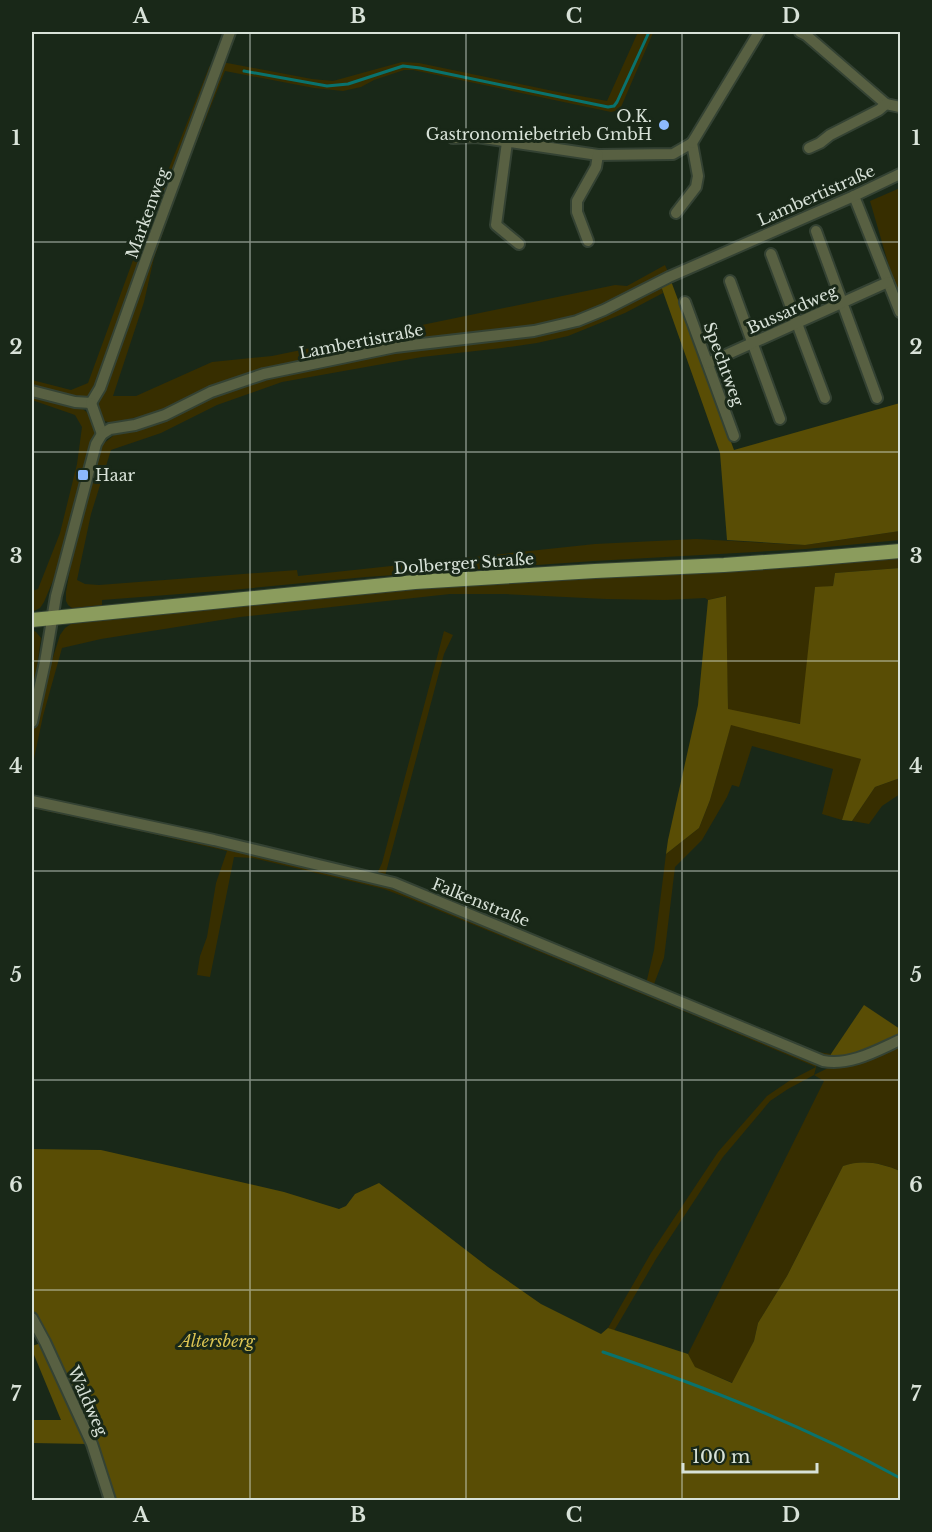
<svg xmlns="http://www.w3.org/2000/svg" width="932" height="1532" viewBox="0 0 932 1532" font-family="'Libre Baskerville',serif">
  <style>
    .green { fill: #372e00 }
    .forest { fill: #594d05 }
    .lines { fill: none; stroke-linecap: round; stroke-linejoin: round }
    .stream { stroke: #09726d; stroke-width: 3 }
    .minor-casing { stroke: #344233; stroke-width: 14 }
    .major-casing { stroke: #344233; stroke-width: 16 }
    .minor { stroke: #586042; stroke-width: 10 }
    .major { stroke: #8b9c5d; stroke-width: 14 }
    .grid { fill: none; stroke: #d8e2d8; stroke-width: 1.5; stroke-opacity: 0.55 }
    .poi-dot { fill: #8cb9fc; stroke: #192818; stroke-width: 2 }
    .labels { text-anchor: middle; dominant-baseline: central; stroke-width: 6; stroke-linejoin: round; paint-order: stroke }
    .poi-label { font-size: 16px; fill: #d8e2d8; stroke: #192818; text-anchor: end }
    .street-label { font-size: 16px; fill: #d8e2d8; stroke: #192818 }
    .park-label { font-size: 16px; font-style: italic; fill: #dac351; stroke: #192818 }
    .neatline { fill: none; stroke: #d8e2d8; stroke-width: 2 }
    .grid-label { font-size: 20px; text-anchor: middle; font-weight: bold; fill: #d8e2d8 }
  </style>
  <rect width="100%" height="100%" fill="#192818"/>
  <g class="green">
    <path d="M638 32H648L653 33 621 107 615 111 611 112 413 70H404L374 80 361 87 343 91 314 88 225 71 184 173 154 258 144 302 113 396H136L212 362 272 356 615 285 627 286 665 265 668 272 602 306 575 317 533 327 303 363 165 410 113 423 104 421 97 409 149 256 222 62 312 79 333 81 402 62 419 63 553 91 607 101Z"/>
    <path d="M218 57 97 389 87 398H76L32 388V380L71 390 88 383 136 252 209 67Z"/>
    <path d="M900 188V298L893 280 870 201Z"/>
    <path d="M661 286 663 293 625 313 568 336 537 343 502 348 422 357 282 382 217 405 161 433 111 450 91 514 77 580 85 584 99 585 297 570 298 576 595 544 696 539 805 545 900 531V540L806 549 594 561 366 577 232 590 102 600V605L72 608 68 605 66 601V592L72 558 97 459 102 445 114 435 137 429 214 395 266 379 396 352 535 336Z"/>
    <path d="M32 394C46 398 73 401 84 410 91 415 94 424 96 432L68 536 55 576 44 602 40 608 32 612V591L38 589 60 533 77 464 82 427 75 415 32 400Z"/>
    <path d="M900 556V568L835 573 833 586 815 588 801 724 728 710 725 596 708 600 705 598 665 600 606 599 505 594H450L240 617 101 639 62 648 43 716 32 768V732L38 716 48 673 60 635 65 628 71 624 370 592Z"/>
    <path d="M32 630 36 632 41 638 32 704V659L33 645H32Z"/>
    <path d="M444 631 453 635 444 654 385 876 474 910 473 912 437 897 32 797V794L36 797 377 874 382 863Z"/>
    <path d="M731 724 862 759 842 820 822 814 833 769 752 746 739 787 732 785 727 797 702 840 675 867 664 958 654 984 818 1052 831 1054 830 1059 646 984 654 950 666 854 699 828 710 800Z"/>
    <path d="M900 778V794L882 806 869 824 852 821 875 787Z"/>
    <path d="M32 804 213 842 394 887 815 1062 817 1064 814 1075 830 1067 900 1043V1171C882 1163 863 1159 843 1166L787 1276 758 1323 754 1341 733 1383 694 1367 688 1354 824 1081 814 1075 788 1089 770 1101 723 1157 656 1259 614 1331 608 1328 651 1253 718 1152 767 1096 789 1081 816 1067 693 1015 413 900 384 889 253 858 234 857 210 977 197 975 200 956 207 937 216 883 227 851 149 833 32 808Z"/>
  </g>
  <g class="forest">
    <path d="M671 281 734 450 900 403V531L805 545 727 540 720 453 661 286Z"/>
    <path d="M900 568V778L875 787 852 821 842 820 861 759 731 725 710 800 699 828 666 854 668 840 698 705 708 600 726 596 728 709 800 724 815 587 833 586 835 573Z"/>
    <path d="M864 1005 900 1029V1037L868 1051 830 1059 831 1054Z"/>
    <path d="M32 1149 101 1150 284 1192 339 1209 346 1206 355 1194 379 1183 488 1267 541 1304 601 1334 608 1328 688 1354 695 1367 732 1383 754 1341 758 1323 787 1276 843 1166C862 1159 882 1163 900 1171V1500H112L89 1444 32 1443V1420H61L32 1350V1346L47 1341 32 1312Z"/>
  </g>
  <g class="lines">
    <g class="stream">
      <path d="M244 71 327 86 348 84 403 66 420 68 608 107 614 106 617 102 649 32"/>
      <path d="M603 1352C705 1387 805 1426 900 1478"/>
    </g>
    <g class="minor-casing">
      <g id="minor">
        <path d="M800 32 806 35 886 104 900 107"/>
        <path d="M453 138 477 137 598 155 673 154 692 143 698 176 696 187 676 213"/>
        <path d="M507 142 496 225 519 244"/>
        <path d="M692 143 759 32"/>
        <path d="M809 148 820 143 830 135 879 110 886 104"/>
        <path d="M854 196 900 312"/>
        <path d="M816 231 877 398"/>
        <path d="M588 241 577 212V201L596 167 598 155"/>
        <path d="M771 254 825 398"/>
        <path d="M730 281 780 419"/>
        <path d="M685 302 734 436"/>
        <path d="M708 363 888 282"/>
        <path d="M32 391 75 402 91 403"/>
        <path d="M91 403 100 388 147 256 230 32"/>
        <path d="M91 403 102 434"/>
        <path d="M32 722 45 662 56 596 96 444 102 434 110 429 135 425 165 415 211 392 264 374 395 347 534 331 577 321 604 310 669 277 854 196 900 174"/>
        <path d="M32 801 214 840 394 883 823 1061C850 1066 876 1051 900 1040"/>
        <path d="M32 1318 45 1342 92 1444 110 1500"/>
      </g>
    </g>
    <g class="major-casing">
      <path id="major" d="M32 620 415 582 595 571 724 565 807 559 900 551"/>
    </g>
    <use href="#minor" class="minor"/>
    <use href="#major" class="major"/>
  </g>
  <path class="grid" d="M250 32V1500M466 32V1500M682 32V1500M32 242H900M32 452H900M32 661H900M32 871H900M32 1080H900M32 1290H900"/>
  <g class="poi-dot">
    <circle cx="664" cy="125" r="6"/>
    <rect x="77" y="469" width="12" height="12" rx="3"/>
  </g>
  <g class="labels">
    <g class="poi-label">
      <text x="652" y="116">O.K.<tspan x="652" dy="18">Gastronomiebetrieb GmbH</tspan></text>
      <text x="95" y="475" text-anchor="start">Haar</text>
    </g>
    <g class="street-label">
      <text transform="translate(816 195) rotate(-24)">Lambertistraße</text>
      <text transform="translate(147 213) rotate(-70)">Markenweg</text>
      <text transform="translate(792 309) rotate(-24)">Bussardweg</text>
      <text transform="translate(361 341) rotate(-11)">Lambertistraße</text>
      <text transform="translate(724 364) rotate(70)">Spechtweg</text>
      <text transform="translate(464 563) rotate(-4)">Dolberger Straße</text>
      <text transform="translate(481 902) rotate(22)">Falkenstraße</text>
      <text transform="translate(88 1401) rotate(66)">Waldweg</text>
    </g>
    <g class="park-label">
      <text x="217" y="1341">Altersberg</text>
    </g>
  </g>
  <rect width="932" height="1532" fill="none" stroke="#192818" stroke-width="66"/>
  <path d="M683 1463v9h134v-9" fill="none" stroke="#d8e2d8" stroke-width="3"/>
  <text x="692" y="1463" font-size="18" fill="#d8e2d8" stroke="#192818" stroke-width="4.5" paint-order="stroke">100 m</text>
  <rect x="33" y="33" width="866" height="1466" class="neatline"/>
  <g class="grid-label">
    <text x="141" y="23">A</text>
    <text x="358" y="23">B</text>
    <text x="574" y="23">C</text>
    <text x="791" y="23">D</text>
    <text x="16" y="145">1</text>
    <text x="916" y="145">1</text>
    <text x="16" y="354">2</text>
    <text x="916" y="354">2</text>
    <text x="16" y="563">3</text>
    <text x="916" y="563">3</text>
    <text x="16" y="773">4</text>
    <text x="916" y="773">4</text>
    <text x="16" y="982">5</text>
    <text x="916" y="982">5</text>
    <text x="16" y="1192">6</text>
    <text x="916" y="1192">6</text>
    <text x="16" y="1401">7</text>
    <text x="916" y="1401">7</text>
    <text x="141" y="1522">A</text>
    <text x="358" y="1522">B</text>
    <text x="574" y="1522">C</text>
    <text x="791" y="1522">D</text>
  </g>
</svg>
